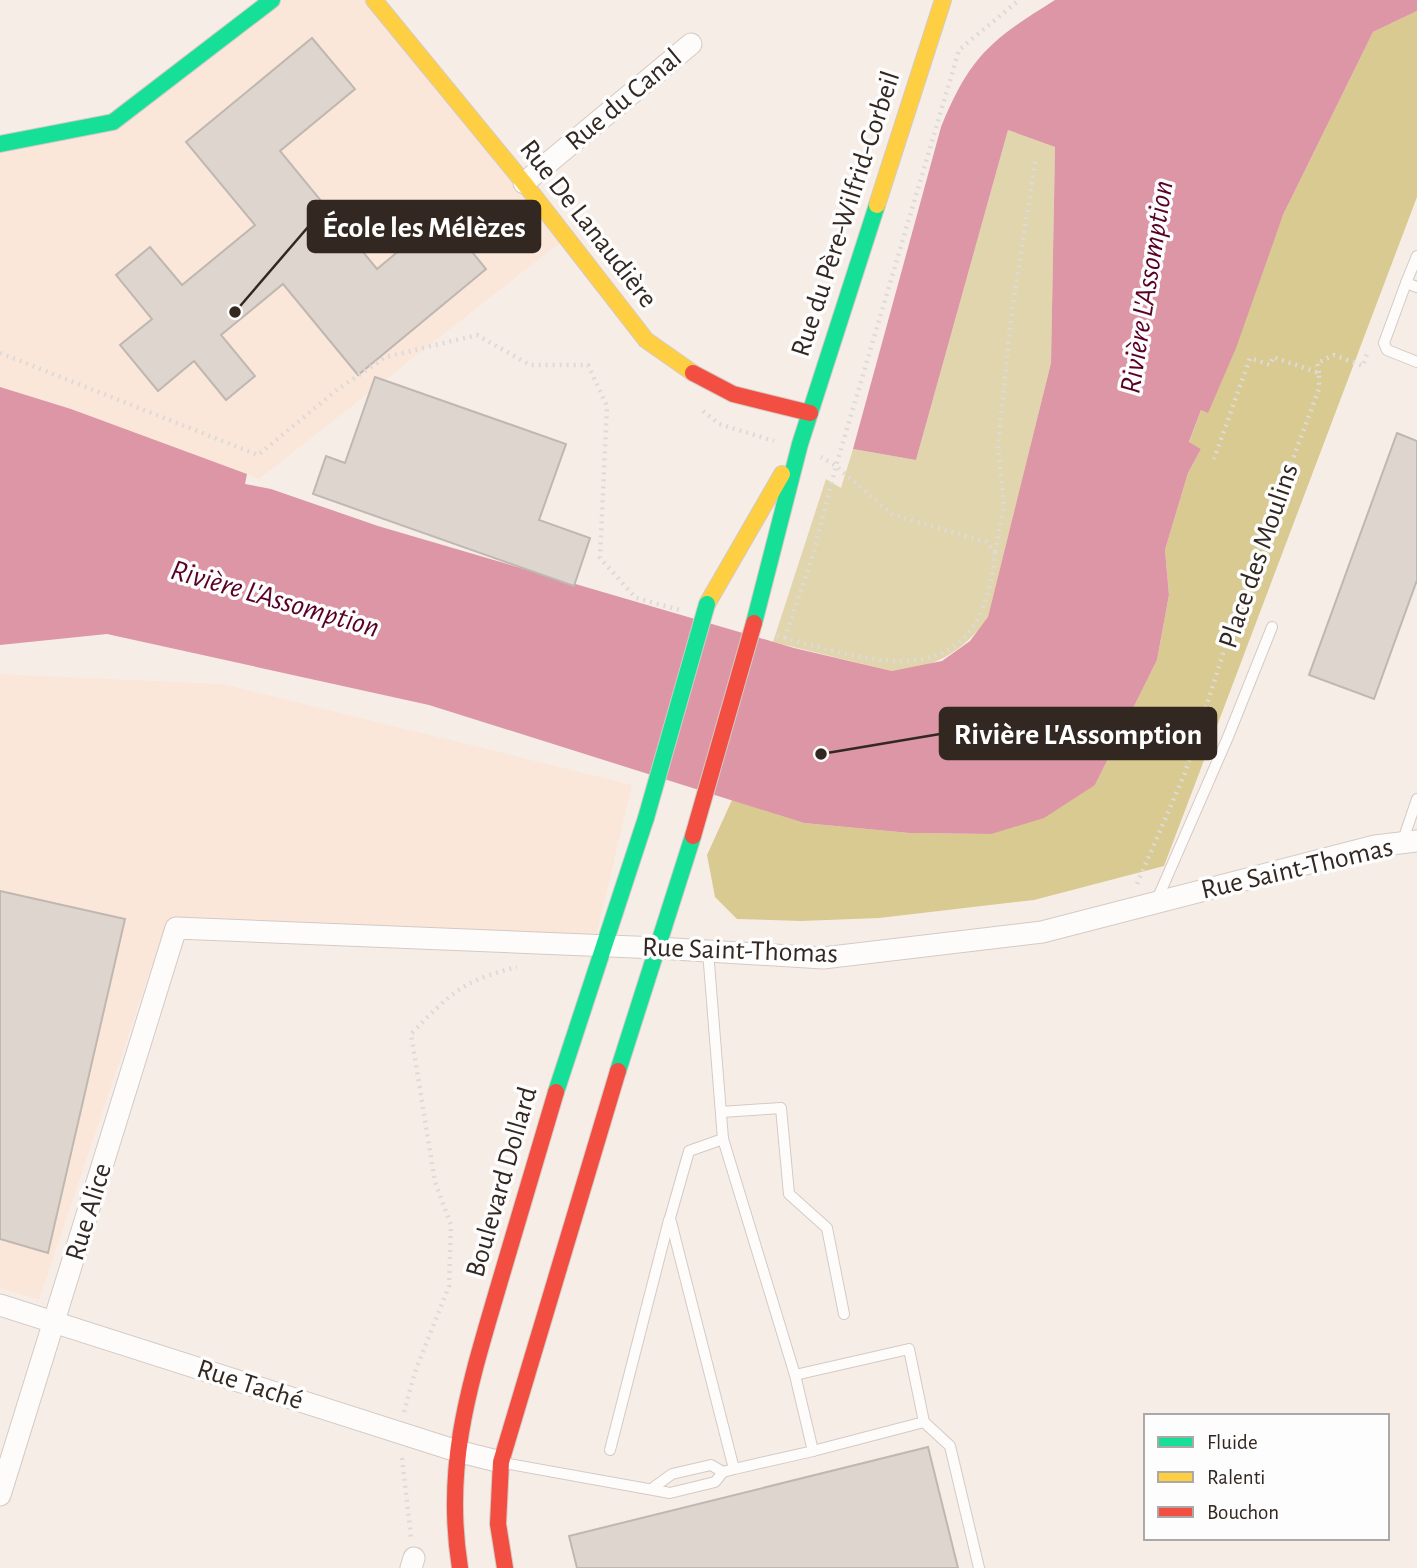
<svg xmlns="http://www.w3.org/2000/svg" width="1417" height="1568" viewBox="0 0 1417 1568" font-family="'Alegreya Sans',sans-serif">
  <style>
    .built { fill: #fbe6da }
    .green { fill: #e0d5ac }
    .forest { fill: #d8ca90 }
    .water { fill: #dc96a5 }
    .building { fill: #ded5ce; stroke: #bfb8b0; stroke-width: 2 }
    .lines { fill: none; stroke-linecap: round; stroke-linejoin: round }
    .lane-casing { stroke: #d4cac4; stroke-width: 12 }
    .street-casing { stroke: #d4cac4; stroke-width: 23 }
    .fast-casing { stroke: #d4cac4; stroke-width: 18 }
    .slow-casing { stroke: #d4cac4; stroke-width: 18 }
    .jam-casing { stroke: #d4cac4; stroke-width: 18 }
    .path { stroke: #dedad8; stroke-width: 4.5; stroke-dasharray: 2 5; stroke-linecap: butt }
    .lane { stroke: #fefcfb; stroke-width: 10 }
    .street { stroke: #fefcfb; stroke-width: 21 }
    .fast { stroke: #16e098; stroke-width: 16 }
    .slow { stroke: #ffcf43; stroke-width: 16 }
    .jam { stroke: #f24e42; stroke-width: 16 }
    .fast-bridge-casing { stroke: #d4cac4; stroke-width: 18; stroke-linecap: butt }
    .jam-bridge-casing { stroke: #d4cac4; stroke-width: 18; stroke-linecap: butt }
    .fast-bridge { stroke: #16e098; stroke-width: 16 }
    .jam-bridge { stroke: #f24e42; stroke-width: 16 }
    .labels { text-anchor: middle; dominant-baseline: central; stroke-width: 7; stroke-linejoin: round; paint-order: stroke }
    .street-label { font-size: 28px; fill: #332821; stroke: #fdfdfd }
    .water-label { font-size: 30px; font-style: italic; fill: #590025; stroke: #fdfdfd }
    .leader { fill: none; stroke: #332821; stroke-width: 2.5 }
    .callout-dot { fill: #332821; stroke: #fdfdfd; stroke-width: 2.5 }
    .callout { fill: #332821; stroke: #332821; stroke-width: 2.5 }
    .callout-label { font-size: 30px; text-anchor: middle; font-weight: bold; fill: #fff }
  </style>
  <rect width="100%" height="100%" fill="#f7ede7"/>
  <g class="built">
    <path d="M272 0H373L566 238 259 479 71 409 0 387V144L113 122Z"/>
    <path d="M0 674 223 684 632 785 595 941 168 918 39 1300 0 1288Z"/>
  </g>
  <path class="green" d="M1008 130 1055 147 1051 363 988 618C962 652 935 668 892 671L773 642 826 479 841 488 853 449 916 460Z"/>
  <path class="forest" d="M1417 11V197L1164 866 1034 900 879 918 801 921 737 919 715 897 707 855 732 800 804 823 909 833 991 834 1095 785 1157 660 1169 595 1165 550 1188 473 1201 449 1189 443 1201 410 1208 412 1283 215 1373 32Z"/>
  <path class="water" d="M1055 0H1417V11L1373 32 1283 215 1236 348 1208 413 1201 410 1189 442 1201 449 1188 473 1165 550 1169 595 1157 660 1095 785 1044 818 991 834 909 833 804 823 429 705 107 634 0 645V387L71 409 247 474 245 484 271 489 378 526 794 648 892 671 942 661 970 641 988 617 1051 363 1055 147 1008 130 916 460 853 449 941 127C970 56 991 40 1055 0Z"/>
  <g class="building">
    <path d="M312 38 355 89 280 151 377 269 442 215 486 269 358 375 283 284 221 335 255 376 226 400 194 361 158 391 120 345 152 319 116 275 150 247 182 285 255 225 186 142Z"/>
    <path d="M375 377 566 444 539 520 590 538 574 586 313 494 326 456 345 463Z"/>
    <path d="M1397 433 1417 441V580L1374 699 1309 675Z"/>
    <path d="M0 891 125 919 48 1253 0 1239Z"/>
    <path d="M928 1447 958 1568H577L569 1536Z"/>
  </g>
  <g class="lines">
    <g class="lane-casing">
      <g id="lane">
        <path d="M1417 256 1406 283 1417 287"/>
        <path d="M1406 283 1384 343 1387 350 1417 362"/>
        <path d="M1402 843 1417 799"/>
        <path d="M1156 902 1228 737 1272 627"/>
        <path d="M708 951 723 1139 795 1375 813 1451 924 1422 909 1349 795 1375"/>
        <path d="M721 1112 781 1108 789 1194 827 1228 844 1314"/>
        <path d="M723 1139 689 1151 670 1218 734 1469 813 1451"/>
        <path d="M924 1422 950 1446 979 1568"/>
        <path d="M610 1450 669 1220"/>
        <path d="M504 1463 670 1493 715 1482 723 1472 734 1469"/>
        <path d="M654 1487 672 1474 711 1465 723 1472"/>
      </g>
    </g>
    <g class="street-casing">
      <g id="street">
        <path d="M524 183 691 44"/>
        <path d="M0 1305 457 1451 501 1462"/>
        <path d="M0 1495 176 928 658 948 823 958 1042 932 1375 846 1417 841"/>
        <path d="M411 1568 414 1558"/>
      </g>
    </g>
    <g class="fast-casing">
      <g id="fast">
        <path d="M0 144 113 122 272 0"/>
        <path d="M754 623 800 444 877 205"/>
        <path d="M618 1071 693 836"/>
        <path d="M556 1092 646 818"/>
      </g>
    </g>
    <g class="slow-casing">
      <g id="slow">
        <path d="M374 0 524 183 646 340 693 373"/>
        <path d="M877 205 943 0"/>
        <path d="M707 604 782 474"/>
      </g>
    </g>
    <g class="jam-casing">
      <g id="jam">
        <path d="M693 373 733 394 810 413"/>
        <path d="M460 1568C443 1462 471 1381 500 1281 519 1218 537 1155 556 1092"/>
        <path d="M505 1568 498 1524 501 1462 618 1071"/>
      </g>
    </g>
    <g class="path">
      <path d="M0 353 258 455 338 389 386 357 477 335 530 365H588L607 406 600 558 636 598 680 610"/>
      <path d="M1319 373 1317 363 1334 355 1363 366 1368 350"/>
      <path d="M703 411 719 424 774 441"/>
      <path d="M995 552 1004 506 998 446 1011 318 1036 157"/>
      <path d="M777 636C877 663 981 700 995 553L986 542 893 515 836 466 821 457"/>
      <path d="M785 638 813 555 836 466 959 50 1019 0"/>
      <path d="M1137 884 1185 773 1242 594 1319 389V373L1273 357 1270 365 1250 358 1214 459"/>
      <path d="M404 1412 415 1372 449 1286 451 1225 435 1182 411 1034C450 994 461 981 517 967"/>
      <path d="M402 1458 411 1537"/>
    </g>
    <use href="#lane" class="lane"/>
    <use href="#street" class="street"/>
    <use href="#fast" class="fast"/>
    <use href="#slow" class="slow"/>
    <use href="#jam" class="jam"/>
    <g class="fast-bridge-casing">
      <path id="fast-bridge" d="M646 818 707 604"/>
    </g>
    <g class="jam-bridge-casing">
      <path id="jam-bridge" d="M693 836 754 623"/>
    </g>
    <use href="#fast-bridge" class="fast-bridge"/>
    <use href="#jam-bridge" class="jam-bridge"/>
  </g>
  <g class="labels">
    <g class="street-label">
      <text transform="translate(624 100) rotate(-40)">Rue du Canal</text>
      <text transform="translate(846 214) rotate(-72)">Rue du Père-Wilfrid-Corbeil</text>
      <text transform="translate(588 224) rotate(52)">Rue De Lanaudière</text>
      <text transform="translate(1259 556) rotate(-71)">Place des Moulins</text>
      <text transform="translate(1297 869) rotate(-13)">Rue Saint-Thomas</text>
      <text transform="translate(740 951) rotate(2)">Rue Saint-Thomas</text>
      <text transform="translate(502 1182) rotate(-74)">Boulevard Dollard</text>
      <text transform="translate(89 1212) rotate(-73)">Rue Alice</text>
      <text transform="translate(250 1385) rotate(18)">Rue Taché</text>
    </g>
    <g class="water-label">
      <text transform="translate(1147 287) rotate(-81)">Rivière L'Assomption</text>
      <text transform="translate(275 599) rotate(16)">Rivière L'Assomption</text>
    </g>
  </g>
  <path class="leader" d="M235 312L308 227M821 754L940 734"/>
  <g class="callout-dot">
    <circle cx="235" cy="312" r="7"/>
    <circle cx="821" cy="754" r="7"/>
  </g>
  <g class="callout">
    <rect x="308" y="201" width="232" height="51" rx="7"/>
    <rect x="940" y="708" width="276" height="51" rx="7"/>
  </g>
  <g class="callout-label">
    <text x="424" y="237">École les Mélèzes</text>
    <text x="1078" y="744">Rivière L'Assomption</text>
  </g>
  <rect x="1144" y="1414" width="245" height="126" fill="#fdfdfd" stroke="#aca8a5" stroke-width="2"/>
  <rect x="1158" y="1437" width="35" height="10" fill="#16e098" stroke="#aca8a5" stroke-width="2"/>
  <text x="1207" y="1449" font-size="21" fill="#332821">Fluide</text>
  <rect x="1158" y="1472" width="35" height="10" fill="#ffcf43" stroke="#aca8a5" stroke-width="2"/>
  <text x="1207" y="1484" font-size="21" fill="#332821">Ralenti</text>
  <rect x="1158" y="1507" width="35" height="10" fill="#f24e42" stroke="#aca8a5" stroke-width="2"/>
  <text x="1207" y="1519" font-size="21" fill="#332821">Bouchon</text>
</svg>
